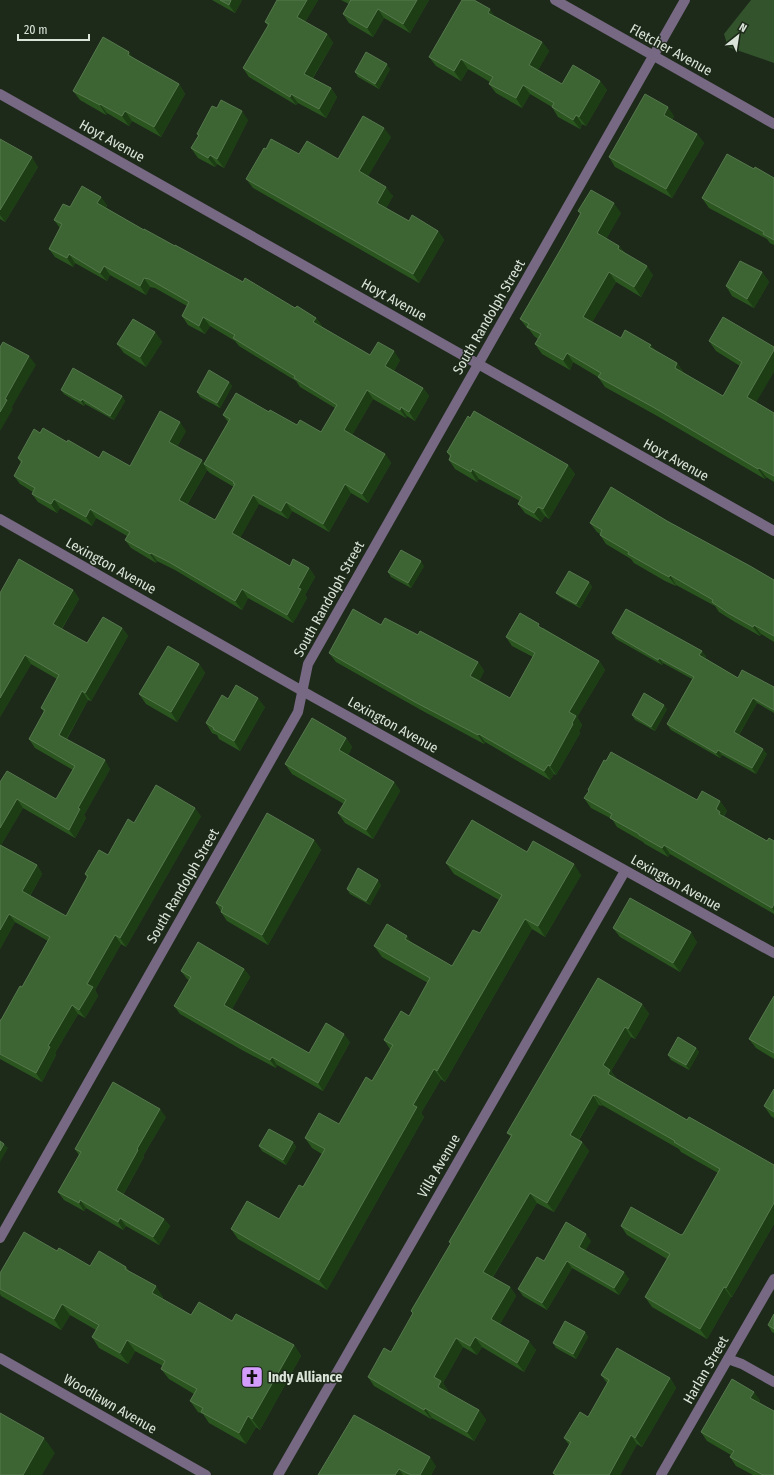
<svg xmlns="http://www.w3.org/2000/svg" width="774" height="1475" viewBox="0 0 774 1475" font-family="'Fira Sans Condensed',sans-serif">
  <style>
    .green { fill: #33532c }
    .lines { fill: none; stroke-linecap: round; stroke-linejoin: round }
    .minor { stroke: #776883; stroke-width: 10 }
    .wall { fill: #2a551f; fill-rule: evenodd }
    .shaded-wall { fill: #1d3d15 }
    .building { fill: #3d6433; stroke: #56784d }
    .labels { text-anchor: middle; dominant-baseline: central; stroke-width: 3; stroke-linejoin: round; paint-order: stroke }
    .street-label { font-size: 14px; fill: #dbe4d9; stroke: #1d2a1a }
    .poi-label { font-size: 14px; font-weight: bold; fill: #dbe4d9; stroke: #1d2a1a; text-anchor: start }
  </style>
  <rect width="100%" height="100%" fill="#1d2a1a"/>
  <path class="green" d="M751 0H774V63L728 47 724 34Z"/>
  <g class="lines">
    <g class="minor">
      <path d="M555 0 774 124"/>
      <path d="M0 94 774 531"/>
      <path d="M0 519 313 697 774 953"/>
      <path d="M0 1238 298 712 308 664 685 0"/>
      <path d="M0 1358 206 1475"/>
      <path d="M728 1359 742 1364 774 1382"/>
      <path d="M278 1475 625 871"/>
      <path d="M661 1475 774 1279"/>
    </g>
  </g>
  <g class="wall">
    <path d="M212 0H242L235 13Z"/>
    <path d="M277 0H318L305 22 327 34 333 43 313 78 331 88 337 97 326 118 298 103 296 105 249 77 243 68 268 26 265 22Z"/>
    <path d="M341 0H429L410 33 384 18 373 37 349 23 343 14 349 4Z"/>
    <path d="M495 16 542 42 549 51 538 70 562 84 600 81 607 90 586 126 582 124 580 129 558 117 552 107 530 94 522 108 496 93 489 84 490 82 468 69 461 81 436 66 429 57Z"/>
    <path d="M133 58 179 84 185 94 161 137 132 121 129 126 107 113 106 115 80 100 73 91Z"/>
    <path d="M390 69 379 89 358 77 355 72Z"/>
    <path d="M217 108 248 120 224 168 217 164 215 167 198 158 191 148 198 136 197 134Z"/>
    <path d="M674 116 672 120 697 134 704 143 672 198 615 167 609 157Z"/>
    <path d="M391 137 368 176 393 196 386 208 409 221 438 231 444 240 419 283 253 188 246 179 266 149 299 154 338 159Z"/>
    <path d="M0 139 38 167 5 222 0 219Z"/>
    <path d="M754 169 774 178V245L770 243 767 239 709 208 702 198Z"/>
    <path d="M107 205 106 208 144 230 175 246 243 282 295 308 316 318 322 326V327L370 355 400 360 394 371 423 388 429 396 415 421 407 416 406 418 373 399 352 435 385 454 391 463 368 503 351 493 329 532 292 511 288 519 259 504 240 538 290 566 309 568 315 577 305 595 307 598 293 623 248 598 242 610 175 570 157 561 156 563 131 548 125 540 127 536 96 518 92 526 60 508 57 513 38 502 32 494 33 492 20 484 14 476 21 463 18 458 40 433 67 442 99 458 130 466 186 431 177 447 204 463 228 422 223 415 269 412 297 425 321 432 335 408 300 387 296 381 239 346 235 341 210 326 205 334 188 325 182 316 187 306 155 288 150 287 146 295 110 275 107 281 75 263 73 267 55 257 49 249 60 228 54 220 70 207ZM207 470 210 473 234 487 215 520 187 505Z"/>
    <path d="M578 211 621 213 606 239 619 246 624 252 653 275 641 297 616 282 592 322 621 338 651 345 655 350 677 363 684 373 723 396 740 366 716 351 709 341 774 347 756 402 774 413V482L766 477 765 479 659 417 605 387 598 377 573 362 570 370 542 354 535 344 538 339 534 336 529 329 527 328 520 319 562 247 580 214Z"/>
    <path d="M762 272 769 282 754 308 732 296 726 286Z"/>
    <path d="M155 332 162 342 146 367 124 353 117 344Z"/>
    <path d="M229 382 232 386 220 408 200 397 197 392Z"/>
    <path d="M61 390 122 396 125 401 114 420 85 404 84 406 64 394Z"/>
    <path d="M447 452 568 465 575 474 549 519 545 516 541 522 525 513 518 504 520 501 479 479 477 482 455 469 449 460 450 457Z"/>
    <path d="M667 521 774 580V642L761 634 760 636 735 622 719 612 715 606 676 585V586L665 581 634 563 631 559 606 544 600 535V534L597 532 590 523Z"/>
    <path d="M424 566 411 588 391 577 388 572Z"/>
    <path d="M589 582 592 587 580 608 560 597 556 593Z"/>
    <path d="M73 590 79 599 62 629 87 643 122 628 128 636 91 701 88 700 67 739 110 769 84 815 86 818 75 838 23 808 1 845 37 865 42 874 30 896 66 916 87 878 85 874 108 855 134 823 201 816 126 947 121 944 95 990 98 996 85 1018 78 1014 55 1053 56 1055 42 1082 0 1059V1020H1L22 987 48 941 15 922 0 949V782L56 799 73 770 35 748 29 739 44 712 41 708 57 679 31 664 0 717V593Z"/>
    <path d="M381 625 418 635 478 662 484 671 479 681 510 698 533 657 512 646 506 637 543 628 599 661 605 670 577 717 582 725 579 731 580 733 556 775 554 774 550 780 485 742 484 744 421 710 336 662 329 653Z"/>
    <path d="M612 633 706 656 705 658 738 678 774 687V713L757 703 739 735 767 754 756 774 722 755 720 758 671 730 667 724 692 679 663 663 662 665 616 639Z"/>
    <path d="M199 664 205 673 177 722 146 704 139 694Z"/>
    <path d="M228 699 265 707 240 751 219 739 217 735 212 733 206 723Z"/>
    <path d="M667 709 655 731 635 720 632 715Z"/>
    <path d="M346 738 352 747 348 755 394 782 400 791 373 839 345 823 338 813 344 804 292 774 285 764Z"/>
    <path d="M588 790 697 800 720 801 727 811 724 816 767 841H774V914L670 854 668 857 645 844 643 842 617 827 612 819 591 808 584 798 589 791Z"/>
    <path d="M314 840 321 850 268 945 227 921 221 912V911L216 903Z"/>
    <path d="M527 852 581 875 545 937 532 929 445 1082 441 1079 421 1113 424 1117 327 1290 238 1239 231 1229 279 1219 303 1187 322 1154 312 1148 305 1138 339 1124 372 1081 390 1049 384 1040 409 1016 428 983 382 957 374 946 411 942 452 966 480 933 499 900 454 874 446 863Z"/>
    <path d="M381 885 370 905 350 894 347 889Z"/>
    <path d="M613 928 697 942 680 972 620 937Z"/>
    <path d="M244 969 250 977 232 1009 309 1053 350 1042 323 1091 277 1065 276 1068 242 1050 180 1014 174 1006 189 980 187 979 181 971Z"/>
    <path d="M774 996V1059L756 1048 749 1039Z"/>
    <path d="M642 1004 649 1014 635 1039 631 1037 611 1071 617 1079 687 1120 774 1165V1224L732 1297H731L707 1339 652 1307 645 1297 667 1259 627 1235 621 1226 681 1235 683 1234 718 1173 681 1152 679 1149 602 1105V1106L599 1105 579 1140 582 1142 589 1151 554 1212 537 1203 493 1277 510 1287 516 1296 500 1324 536 1350 524 1372 482 1347 477 1355 463 1347 443 1383 448 1391 447 1392 479 1410 486 1420 474 1441 432 1418 431 1419 374 1386 368 1377 391 1352 413 1314 411 1311 451 1244 449 1242 511 1137 507 1133Z"/>
    <path d="M696 1048 699 1052 689 1070 671 1060 668 1055Z"/>
    <path d="M774 1089V1118L771 1116 764 1106Z"/>
    <path d="M166 1117 143 1156 144 1157 123 1195 164 1219 170 1226 159 1245 126 1226 123 1230 86 1208 84 1211 64 1200 58 1192 79 1155 75 1149Z"/>
    <path d="M293 1142 296 1147 286 1165 262 1151 259 1146Z"/>
    <path d="M591 1241 585 1250 629 1279 619 1295 572 1268 547 1310 523 1296 518 1289 544 1261Z"/>
    <path d="M57 1251 90 1266 126 1267 129 1271 163 1297 162 1299 191 1315 232 1321 294 1345 301 1356 260 1430 256 1427 246 1444 209 1423 203 1414 198 1412 190 1401 194 1394 169 1379 161 1369 163 1366 135 1351 128 1364 99 1348 92 1337 96 1330 70 1315 61 1330 1 1296 0 1294V1273Z"/>
    <path d="M768 1325 774 1329V1333L772 1332Z"/>
    <path d="M585 1332 588 1337 576 1359 556 1348 553 1343Z"/>
    <path d="M601 1375 670 1378 676 1388 642 1447 637 1444 620 1475H555L553 1473 570 1446 564 1438 588 1417 607 1383Z"/>
    <path d="M760 1400 759 1403 774 1475H753L736 1466 730 1457 731 1455 707 1441 701 1432Z"/>
    <path d="M436 1466 431 1475H318Z"/>
  </g>
  <g class="shaded-wall">
    <path d="M231 0H242L235 13 229 5Z"/>
    <path d="M307 0H318L303 26 297 17Z"/>
    <path d="M417 0H429L410 33 403 24Z"/>
    <path d="M378 9 384 18 373 37 367 28Z"/>
    <path d="M490 9 497 19 488 13Z"/>
    <path d="M327 34 333 43 310 82 304 74Z"/>
    <path d="M542 42 549 51 536 74 529 65Z"/>
    <path d="M129 52 136 61 128 55Z"/>
    <path d="M461 59 468 69 461 81 454 71Z"/>
    <path d="M387 64 390 69 379 89 375 84Z"/>
    <path d="M600 81 607 90 586 126 579 117Z"/>
    <path d="M179 84 185 94 161 137 154 127Z"/>
    <path d="M523 85 530 94 522 108 516 98Z"/>
    <path d="M331 88 337 97 326 118 319 109Z"/>
    <path d="M291 94 298 103 296 105 290 97Z"/>
    <path d="M100 104 107 113 106 115 100 105Z"/>
    <path d="M668 107 674 116 670 124 664 115Z"/>
    <path d="M125 111 132 121 129 126 122 116Z"/>
    <path d="M242 111 248 120 224 168 217 159Z"/>
    <path d="M576 115 582 124 580 129 573 120Z"/>
    <path d="M384 128 391 137 365 181 359 171Z"/>
    <path d="M697 134 704 143 672 198 666 189Z"/>
    <path d="M210 155 217 164 215 167 208 158Z"/>
    <path d="M32 157 38 167 5 222 0 215V210Z"/>
    <path d="M386 187 393 196 384 212 377 203Z"/>
    <path d="M101 197 107 205 103 212 97 203Z"/>
    <path d="M614 203 621 213 604 243 597 233Z"/>
    <path d="M438 231 444 240 419 283 413 274Z"/>
    <path d="M619 246 626 256 618 249Z"/>
    <path d="M69 254 75 263 73 267 67 258Z"/>
    <path d="M104 266 110 275 107 281 100 273Z"/>
    <path d="M647 266 653 275 641 297 634 287Z"/>
    <path d="M609 272 616 282 590 326 583 317Z"/>
    <path d="M762 272 769 282 754 308 747 299Z"/>
    <path d="M144 278 150 287 146 295 140 286Z"/>
    <path d="M203 317 210 326 205 334 199 326Z"/>
    <path d="M316 318 322 326 320 331 313 322Z"/>
    <path d="M155 332 162 342 146 367 140 357Z"/>
    <path d="M651 345 658 355 649 347Z"/>
    <path d="M774 350V372L754 406 747 397Z"/>
    <path d="M394 351 400 360 392 375 385 366Z"/>
    <path d="M567 353 573 362 570 370 563 360Z"/>
    <path d="M29 356 36 365 12 407 13 409 0 431V412L5 399Z"/>
    <path d="M677 363 684 373 681 377 675 368Z"/>
    <path d="M229 382 232 386 220 408 217 403Z"/>
    <path d="M423 388 429 396 415 421 409 412Z"/>
    <path d="M367 390 373 399 350 439 344 430Z"/>
    <path d="M122 396 125 401 114 420 110 416Z"/>
    <path d="M82 399 85 404 84 406 81 401Z"/>
    <path d="M401 407 407 416 406 418 400 410Z"/>
    <path d="M180 422 186 431 175 451 169 442Z"/>
    <path d="M385 454 391 463 368 503 362 494Z"/>
    <path d="M202 460 205 465 204 464 207 470 185 508 179 500Z"/>
    <path d="M568 465 575 474 549 519 543 509Z"/>
    <path d="M759 468 766 477 765 479 758 469Z"/>
    <path d="M472 469 479 479 477 482 471 472Z"/>
    <path d="M345 484 351 493 329 532 323 524Z"/>
    <path d="M253 495 259 504 238 542 232 533Z"/>
    <path d="M54 499 60 508 57 513 51 504Z"/>
    <path d="M286 502 292 511 288 519 281 511Z"/>
    <path d="M538 507 545 516 541 522 534 513Z"/>
    <path d="M90 509 96 518 92 526 86 517Z"/>
    <path d="M151 553 157 561 156 563 150 554Z"/>
    <path d="M421 561 424 566 411 588 408 583Z"/>
    <path d="M309 568 315 577 305 595 307 598 293 623 287 615 298 588Z"/>
    <path d="M670 575 676 585V586L669 577Z"/>
    <path d="M589 582 592 587 580 608 576 604Z"/>
    <path d="M242 589 248 598 242 610 235 601Z"/>
    <path d="M73 590 79 599 59 633 53 624Z"/>
    <path d="M754 625 761 634 760 636 753 627Z"/>
    <path d="M122 628 128 636 91 701 85 693Z"/>
    <path d="M702 651 706 656 703 661 699 655Z"/>
    <path d="M25 655 31 664 0 717V698Z"/>
    <path d="M659 658 663 663 662 665 658 660Z"/>
    <path d="M599 661 605 670 577 717 582 725 579 731 580 733 556 775 550 766 572 723 569 712Z"/>
    <path d="M478 662 484 671 477 685 470 676Z"/>
    <path d="M199 664 205 673 177 722 171 712Z"/>
    <path d="M82 691 88 700 64 743 59 735Z"/>
    <path d="M258 698 265 707 240 751 234 741Z"/>
    <path d="M753 698 757 703 737 738 734 732Z"/>
    <path d="M664 705 667 709 655 731 651 727Z"/>
    <path d="M479 734 485 742 484 744 478 735Z"/>
    <path d="M346 738 352 747 345 760 339 750Z"/>
    <path d="M763 749 767 754 756 774 752 768Z"/>
    <path d="M718 750 722 755 720 758 716 753Z"/>
    <path d="M105 760 110 769 84 815 86 818 75 838 69 830 78 808Z"/>
    <path d="M548 765 554 774 550 780 544 771Z"/>
    <path d="M394 782 400 791 373 839 366 830Z"/>
    <path d="M17 799 23 808 0 847V828Z"/>
    <path d="M720 801 727 811 723 816 726 823 716 809Z"/>
    <path d="M195 808 201 816 126 947 120 938Z"/>
    <path d="M314 840 321 850 268 945 262 935Z"/>
    <path d="M664 845 670 854 668 857 662 848Z"/>
    <path d="M574 864 581 875 545 937 538 926Z"/>
    <path d="M37 865 42 874 28 899 22 891Z"/>
    <path d="M378 880 381 885 370 905 366 901Z"/>
    <path d="M774 904V911L772 908Z"/>
    <path d="M9 914 15 922 0 949V930Z"/>
    <path d="M525 919 532 929 445 1082 437 1071Z"/>
    <path d="M691 932 697 942 680 972 673 963Z"/>
    <path d="M115 935 121 944 95 990 98 996 85 1018 79 1010 87 984Z"/>
    <path d="M407 936 414 946 405 939Z"/>
    <path d="M244 969 250 977 230 1013 224 1005Z"/>
    <path d="M642 1004 649 1014 635 1039 628 1029Z"/>
    <path d="M72 1005 78 1014 55 1053 56 1055 42 1082 36 1073 48 1046Z"/>
    <path d="M625 1027 631 1037 611 1071 617 1079 615 1083 603 1065Z"/>
    <path d="M344 1034 350 1042 323 1091 318 1083Z"/>
    <path d="M696 1048 699 1052 689 1070 686 1065Z"/>
    <path d="M272 1057 277 1065 276 1068 270 1060Z"/>
    <path d="M434 1069 441 1079 421 1113 424 1117 327 1290 319 1280 413 1105Z"/>
    <path d="M593 1095 599 1105 576 1144 570 1135Z"/>
    <path d="M595 1095 602 1105V1106L595 1096Z"/>
    <path d="M160 1109 166 1117 143 1156 144 1157 121 1198 116 1190 137 1149Z"/>
    <path d="M293 1142 296 1147 286 1165 283 1160Z"/>
    <path d="M582 1142 589 1151 554 1212 547 1203Z"/>
    <path d="M4 1144 8 1148 0 1162V1151Z"/>
    <path d="M530 1193 537 1203 490 1281 483 1272Z"/>
    <path d="M80 1200 86 1208 84 1211 79 1203Z"/>
    <path d="M774 1203V1224L732 1297 726 1288Z"/>
    <path d="M120 1218 126 1226 123 1230 118 1222Z"/>
    <path d="M164 1219 170 1226 159 1245 153 1237Z"/>
    <path d="M586 1234 591 1241 584 1254 579 1247Z"/>
    <path d="M567 1261 572 1268 547 1310 542 1303Z"/>
    <path d="M624 1272 629 1279 619 1295 614 1288Z"/>
    <path d="M156 1286 163 1297 159 1304 152 1293Z"/>
    <path d="M510 1287 516 1296 498 1328 491 1319Z"/>
    <path d="M724 1287 731 1297 707 1339 700 1329Z"/>
    <path d="M62 1304 70 1315 61 1330 54 1319Z"/>
    <path d="M585 1332 588 1337 576 1359 573 1354Z"/>
    <path d="M475 1337 482 1347 477 1355 470 1346Z"/>
    <path d="M456 1338 463 1347 443 1383 448 1391 444 1396 438 1387 434 1377Z"/>
    <path d="M127 1340 135 1351 128 1364 120 1353Z"/>
    <path d="M529 1341 536 1350 524 1372 517 1363Z"/>
    <path d="M294 1345 301 1356 260 1430 252 1419Z"/>
    <path d="M670 1378 676 1388 642 1447 635 1438Z"/>
    <path d="M754 1392 760 1400 756 1406 750 1398Z"/>
    <path d="M425 1408 432 1418 431 1419 424 1410Z"/>
    <path d="M479 1410 486 1420 474 1441 467 1432Z"/>
    <path d="M248 1416 256 1427 246 1444 239 1433Z"/>
    <path d="M631 1435 637 1444 620 1475H609Z"/>
    <path d="M44 1438 55 1453 42 1475H23Z"/>
    <path d="M430 1457 436 1466 431 1475H420Z"/>
    <path d="M399 1469 403 1475H395Z"/>
  </g>
  <g class="building">
    <path d="M220 0H231L229 5Z"/>
    <path d="M277 0H307L297 17 327 34 304 74 331 88 319 109 291 94 290 97 243 68 269 24 265 22Z"/>
    <path d="M350 0H417L403 24 378 9 367 28 343 14 351 0Z"/>
    <path d="M462 0H474L490 9 488 13 542 42 529 65 562 84 573 65 600 81 579 117 576 115 573 120 552 107 554 103 523 85 516 98 489 84 493 77 461 59 454 71 429 57Z"/>
    <path d="M103 37 129 52 128 55 179 84 154 127 125 111 122 116 100 104V105L73 91Z"/>
    <path d="M366 52 387 64 375 84 355 72Z"/>
    <path d="M645 94 668 107 664 115 697 134 666 189 609 157Z"/>
    <path d="M221 100 242 111 217 159 210 155 208 158 191 148 199 135 197 134 212 106 217 108Z"/>
    <path d="M363 116 384 128 359 171 386 187 377 203 409 221 412 215 438 231 413 274 246 179 264 148 266 149 271 139 299 154 307 141 338 159Z"/>
    <path d="M0 139 32 157 0 210Z"/>
    <path d="M727 154 754 169 755 167 774 178V240L763 234 764 232 702 198Z"/>
    <path d="M82 186 101 197 97 203 144 230V229L175 246V245L243 282 245 278 295 308 297 306 316 318 313 322 370 355 378 342 394 351 385 366 423 388 409 412 401 407 400 410 367 390 344 430 385 454 362 494 345 484 323 524 286 502 281 511 253 495 232 533 290 566 293 559 309 568 298 588 301 589 287 615 242 589 235 601 169 562 151 553 150 554 125 540 130 532 90 509 86 517 54 499 51 504 32 494 35 488 14 476 22 461 18 458 34 429 40 433 43 428 67 442 68 440 99 458 103 451 130 466 160 411 180 422 169 442 202 460 179 500 215 520 235 484 233 483 234 482 204 464 230 419 223 415 236 393 269 412 270 410 297 425 300 420 321 432 337 405 294 378 295 376 233 338 235 335 203 317 199 326 182 316 189 302 149 279 144 278 140 286 104 266 100 273 69 254 67 258 49 249 62 224 54 220 63 204 70 207Z"/>
    <path d="M591 190 614 203 597 233 619 246 618 249 647 266 634 287 609 272 583 317 621 338 625 330 651 345 649 347 677 363 675 368 723 396 742 362 709 341 723 317 774 347V350L747 397 774 413V476L759 468 758 469 653 407 598 377 601 373 567 353 563 360 535 344 541 334 527 327 529 324 520 319 562 247 581 213 578 211Z"/>
    <path d="M740 261 762 272 747 299 726 286Z"/>
    <path d="M133 319 155 332 140 357 117 344Z"/>
    <path d="M3 342 29 356 5 399 7 400 0 412V347Z"/>
    <path d="M73 368 122 396 110 416 82 399 81 401 61 390Z"/>
    <path d="M209 370 229 382 217 403 197 392Z"/>
    <path d="M474 411 568 465 543 509 538 507 534 513 518 504 522 497 472 469 471 472 449 460 451 455 447 452 468 416 470 418Z"/>
    <path d="M611 487 667 521 750 566 774 580V636L754 625 753 627 728 613 712 602 713 600 670 575 669 577 658 571 628 554 629 552 600 535 602 530 590 523Z"/>
    <path d="M401 550 421 561 408 583 388 572Z"/>
    <path d="M19 559 73 590 53 624 87 643 103 617 122 628 85 693 82 691 59 735 105 760 78 808 80 809 69 830 17 799 0 828V782L7 771 56 799 75 766 29 739 45 710 41 708 59 675 25 655 0 698V593Z"/>
    <path d="M569 571 589 582 576 604 556 593Z"/>
    <path d="M353 609 381 625 385 618 418 635 420 631 478 662 470 676 510 698 535 653 506 637 520 613 539 624 538 626 599 661 569 712 576 716 572 723 573 724 550 766 548 765 544 771 479 734 478 735 415 702 329 653Z"/>
    <path d="M626 609 702 651 699 655 738 678 742 670 774 687V710L753 698 734 732 763 749 752 768 718 750 716 753 667 724 694 677 659 658 658 660 612 633Z"/>
    <path d="M168 646 199 664 171 712 139 694Z"/>
    <path d="M236 685 258 698 234 741 213 729 214 728 206 723 222 695 228 699Z"/>
    <path d="M644 693 664 705 651 727 632 715Z"/>
    <path d="M312 718 346 738 339 750 394 782 366 830 338 813 346 800 285 764Z"/>
    <path d="M611 752 697 800 702 791 720 801 716 809 720 812 719 814 767 841 769 838 774 841V904L772 908 664 845 662 848 639 835V834L610 818 612 814 584 798 589 791 588 790 604 760 606 761Z"/>
    <path d="M156 785 195 808 120 938 115 935 87 984 93 987 79 1010 72 1005 48 1046 50 1047 36 1073 0 1054V1020H1L20 986 22 987 50 937 9 914 0 930V845L37 865 22 891 66 916 88 876 85 874 99 850 108 855 128 819 134 823Z"/>
    <path d="M267 813 314 840 262 935 221 912 223 907 216 903Z"/>
    <path d="M472 820 527 852 533 841 574 864 538 926 525 919 437 1071 434 1069 413 1105 417 1107 319 1280 231 1229 247 1201 279 1219 299 1185 303 1187 325 1149 305 1138 319 1113 339 1124 366 1077 372 1081 393 1045 384 1040 401 1011 409 1016 430 978 374 946 387 924 407 936 405 939 452 966 473 930 480 933 502 895 446 863Z"/>
    <path d="M358 868 378 880 366 901 347 889Z"/>
    <path d="M630 898 691 932 673 963 613 928Z"/>
    <path d="M198 942 244 969 224 1005 309 1053 326 1023 344 1034 318 1083 272 1057 270 1060 237 1042 174 1006 191 977 181 971Z"/>
    <path d="M598 978 642 1004 628 1029 625 1027 603 1065 610 1070 608 1074 687 1120 689 1117 774 1165V1203L726 1288 724 1287 700 1329 645 1297 670 1254 621 1226 631 1207 681 1235 683 1234 720 1169 674 1142 675 1141 595 1095V1096L593 1095 570 1135 582 1142 547 1203 530 1193 483 1272 510 1287 491 1319 529 1341 517 1363 475 1337 470 1346 456 1338 434 1377 441 1381 438 1387 479 1410 467 1432 425 1408 424 1410 368 1377 384 1348 391 1352 413 1313 411 1311 451 1243 449 1242 512 1135 507 1133Z"/>
    <path d="M774 996V1053L749 1039Z"/>
    <path d="M678 1037 696 1048 686 1065 668 1055Z"/>
    <path d="M113 1082 160 1109 137 1149 138 1150 116 1190 164 1219 153 1237 120 1218 118 1222 80 1200 79 1203 58 1192 81 1152 75 1149Z"/>
    <path d="M774 1089V1112L764 1106Z"/>
    <path d="M269 1129 293 1142 283 1160 259 1146Z"/>
    <path d="M0 1141 4 1144 0 1151Z"/>
    <path d="M566 1222 586 1234 579 1247 624 1272 614 1288 567 1261 542 1303 518 1289 537 1257 544 1261Z"/>
    <path d="M24 1232 57 1251 59 1248 90 1266 99 1251 126 1267 125 1269 156 1286 152 1293 191 1315 199 1302 232 1321 236 1314 294 1345 252 1419 248 1416 239 1433 201 1412 203 1408 190 1401 197 1389 161 1369 165 1361 127 1340 120 1353 92 1337 99 1325 62 1304 54 1319 0 1289V1273Z"/>
    <path d="M774 1314V1329L768 1325Z"/>
    <path d="M565 1321 585 1332 573 1354 553 1343Z"/>
    <path d="M617 1348 670 1378 635 1438 631 1435 609 1475H556L553 1473 571 1442 564 1438 580 1412 588 1417 609 1380 601 1375Z"/>
    <path d="M732 1379 754 1392 750 1398 774 1411V1475H763L730 1457 734 1451 701 1432Z"/>
    <path d="M0 1413 44 1438 23 1475H0Z"/>
    <path d="M354 1415 430 1457 420 1475H411L399 1469 395 1475H318Z"/>
  </g>
  <defs>
    <g id="church-square" transform="scale(1.15)"><rect x="-9" y="-9" width="18" height="18" rx="4" fill="#d49cfc" stroke="#1d2a1a"/><path d="M-1.2-6h2.4v3.5h3.3v2.4h-3.3V6h-2.4V-.1h-3.3v-2.4h3.3Z" fill="#111"/></g>
  </defs>
  <g fill-rule="evenodd">
    <use href="#church-square" x="252" y="1377"/>
  </g>
  <g class="labels">
    <g class="street-label">
      <text transform="translate(671 50) rotate(29)">Fletcher Avenue</text>
      <text transform="translate(112 141) rotate(29)">Hoyt Avenue</text>
      <text transform="translate(394 300) rotate(29)">Hoyt Avenue</text>
      <text transform="translate(489 317) rotate(-60)">South Randolph Street</text>
      <text transform="translate(676 460) rotate(29)">Hoyt Avenue</text>
      <text transform="translate(111 566) rotate(29)">Lexington Avenue</text>
      <text transform="translate(329 599) rotate(-61)">South Randolph Street</text>
      <text transform="translate(393 725) rotate(29)">Lexington Avenue</text>
      <text transform="translate(676 883) rotate(29)">Lexington Avenue</text>
      <text transform="translate(183 886) rotate(-60)">South Randolph Street</text>
      <text transform="translate(439 1166) rotate(-60)">Villa Avenue</text>
      <text transform="translate(706 1370) rotate(-60)">Harlan Street</text>
      <text transform="translate(110 1404) rotate(30)">Woodlawn Avenue</text>
    </g>
    <g class="poi-label">
      <text x="268" y="1377">Indy Alliance</text>
    </g>
  </g>
  <g transform="translate(738 36) rotate(30)" stroke="#1d2a1a" stroke-width="3" paint-order="stroke">
  <path d="M0-3L7 15L0 10L-7 15Z" fill="#dbe4d9"/>
  <text y="-6" font-size="11" font-weight="bold" text-anchor="middle" fill="#dbe4d9">N</text>
  </g>
  <path d="M18 34v6h71v-6" fill="none" stroke="#dbe4d9" stroke-width="2"/>
  <text x="24" y="34" font-size="12" fill="#dbe4d9" stroke="#1d2a1a" stroke-width="3" paint-order="stroke">20 m</text>
</svg>
